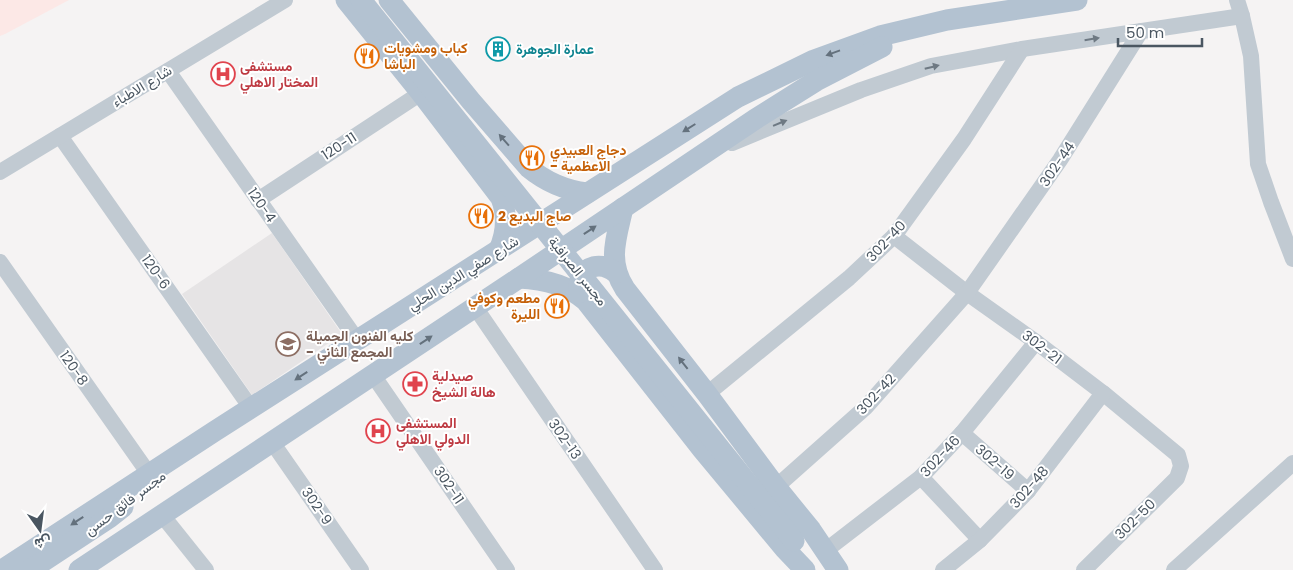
<svg xmlns="http://www.w3.org/2000/svg" width="1293" height="570" viewBox="0 0 1293 570" font-family="Poppins,Vazirmatn,sans-serif">
  <style>
    .education { fill: #e6e4e5 }
    .medical { fill: #fce8e6 }
    .lines { fill: none; stroke-linecap: round; stroke-linejoin: round }
    .minor { stroke: #c1cad2; stroke-width: 16 }
    .major { stroke: #b3c2d1; stroke-width: 21 }
    .major-bridge { stroke: #b3c2d1; stroke-width: 21 }
    .oneway { fill: #6e7983 }
    .oneway2 { fill: #64717d }
    .labels { text-anchor: middle; dominant-baseline: central; stroke-width: 4; stroke-linejoin: round; paint-order: stroke }
    .food-label { font-size: 14px; font-weight: bold; fill: #c56008; stroke: #fff; text-anchor: start }
    .culture-label { font-size: 14px; font-weight: bold; fill: #0d838f; stroke: #fff; text-anchor: start }
    .health-label { font-size: 14px; font-weight: bold; fill: #be3a42; stroke: #fff; text-anchor: start }
    .street-label { font-size: 14px; fill: #4a5661; stroke: #fff }
    .education-label { font-size: 14px; font-weight: bold; fill: #785e54; stroke: #fff; text-anchor: start }
  </style>
  <rect width="100%" height="100%" fill="#f5f3f3"/>
  <path class="education" d="M272 233 342 334 252 395 182 294Z"/>
  <path class="medical" d="M0 0H69L5 34 0 36Z"/>
  <g class="lines">
    <g class="minor">
      <path d="M1237 0 1242 16 1251 56 1258 164 1271 202 1293 259"/>
      <path d="M168 71 357 340"/>
      <path d="M60 136 251 408"/>
      <path d="M732 143 861 90 931 66 1022 49 1242 16"/>
      <path d="M0 172 285 0"/>
      <path d="M258 200 421 93"/>
      <path d="M894 236 967 293 1036 342 1103 393 1178 455 1181 466 1177 478 1084 570"/>
      <path d="M0 262 149 474"/>
      <path d="M475 307 655 570"/>
      <path d="M373 375 507 570"/>
      <path d="M707 394 849 278 894 236 964 139 1022 49"/>
      <path d="M962 433 1028 491"/>
      <path d="M272 442 361 570"/>
      <path d="M921 477 980 540"/>
      <path d="M776 487 866 407 967 293 1060 160 1141 31"/>
      <path d="M162 515 206 570"/>
      <path d="M825 551 921 477 962 433 1036 342"/>
      <path d="M943 570 980 540 1028 491 1103 393"/>
      <path d="M1174 570 1293 463"/>
    </g>
    <g class="major">
      <path d="M346 0 421 93 501 198C508 216 507 232 499 250"/>
      <path d="M389 0 471 101 529 168C546 182 564 190 587 193"/>
      <path d="M623 208C616 239 607 261 625 289L707 394 776 487 811 530 838 570"/>
      <path d="M519 278C543 279 568 285 586 301L702 449 785 549 805 570"/>
      <path d="M579 293C576 269 598 258 616 273"/>
      <path d="M2 570 215 431 738 97 814 60 880 36 947 20 1077 0"/>
      <path d="M30 570 109 518 123 507"/>
      <path d="M79 570 519 278 754 120 816 81 882 47"/>
    </g>
    <path class="major-bridge" d="M361 0 794 541"/>
  </g>
  <defs><path id="oneway-solid" d="M-6-.8H1V-3.2L6.5 0L1 3.2V.8H-6Z" transform="scale(1.25)"/></defs>
  <g class="oneway">
    <use href="#oneway-solid" transform="translate(1092 39) rotate(-9)"/>
    <use href="#oneway-solid" transform="translate(932 67) rotate(-14)"/>
    <use href="#oneway-solid" transform="translate(780 123) rotate(-22)"/>
  </g>
  <g class="oneway2">
    <use href="#oneway-solid" transform="translate(833 53) rotate(160)"/>
    <use href="#oneway-solid" transform="translate(689 128) rotate(148)"/>
    <use href="#oneway-solid" transform="translate(504 140) rotate(-131)"/>
    <use href="#oneway-solid" transform="translate(590 230) rotate(-34)"/>
    <use href="#oneway-solid" transform="translate(426 340) rotate(-34)"/>
    <use href="#oneway-solid" transform="translate(683 363) rotate(-128)"/>
    <use href="#oneway-solid" transform="translate(301 376) rotate(147)"/>
    <use href="#oneway-solid" transform="translate(77 521) rotate(147)"/>
  </g>
  <defs>
    <g id="building-ring" transform="scale(1.25)"><circle r="9.5" fill="#fff" stroke="#0f9aa8" stroke-width="1.5"/><path d="M-4-6H4V6H1V3H-1V6H-4ZM-2.5-4.3h1.7v1.8h-1.7ZM.8-4.3h1.7v1.8H.8ZM-2.5-1h1.7V.8h-1.7ZM.8-1h1.7V.8H.8Z" fill="#0f9aa8"/></g>
    <g id="restaurant-ring" transform="scale(1.25)"><circle r="9.5" fill="#fff" stroke="#e8710a" stroke-width="1.5"/><path d="M-5-6h1v4h1v-4h1v4h1v-4h1v5L-1.5 .5V6h-2V.5L-5-1ZM5-6V6H3V1.5H1.5Q1.5-4 5-6Z" fill="#e8710a"/></g>
    <g id="hospital-ring" transform="scale(1.25)"><circle r="9.5" fill="#fff" stroke="#e0444e" stroke-width="1.5"/><path d="M-5-5h3v3.5h4V-5h3V5h-3V1.5h-4V5h-3Z" fill="#e0444e"/></g>
    <g id="university-ring" transform="scale(1.25)"><circle r="9.5" fill="#fff" stroke="#8d6e63" stroke-width="1.5"/><path d="M0-5L7-2L0 1L-7-2ZM-4 1L0 2.5L4 1V4Q0 6-4 4Z" fill="#8d6e63"/></g>
    <g id="pharmacy-ring" transform="scale(1.25)"><circle r="9.5" fill="#fff" stroke="#e0444e" stroke-width="1.5"/><path d="M-2-6h4v4h4v4h-4v4h-4v-4h-4v-4h4Z" fill="#e0444e"/></g>
  </defs>
  <g fill-rule="evenodd">
    <use href="#building-ring" x="498" y="49"/>
    <use href="#restaurant-ring" x="367" y="56"/>
    <use href="#hospital-ring" x="223" y="74"/>
    <use href="#restaurant-ring" x="532" y="158"/>
    <use href="#restaurant-ring" x="481" y="216"/>
    <use href="#restaurant-ring" x="557" y="306"/>
    <use href="#university-ring" x="288" y="344"/>
    <use href="#pharmacy-ring" x="415" y="384"/>
    <use href="#hospital-ring" x="378" y="431"/>
  </g>
  <g class="labels">
    <g class="food-label">
      <text x="384" y="48">كباب ومشويات<tspan x="384" dy="16">الباشا</tspan></text>
      <text x="550" y="150">دجاج العبيدي<tspan x="550" dy="16">- الاعظمية</tspan></text>
      <text x="498" y="216">صاج البديع 2</text>
      <text x="540" y="298" text-anchor="end">مطعم وكوفي<tspan x="540" dy="16">الليرة</tspan></text>
    </g>
    <g class="culture-label">
      <text x="516" y="49">عمارة الجوهرة</text>
    </g>
    <g class="health-label">
      <text x="240" y="66">مستشفى<tspan x="240" dy="16">المختار الاهلي</tspan></text>
      <text x="432" y="376">صيدلية<tspan x="432" dy="16">هالة الشيخ</tspan></text>
      <text x="396" y="423">المستشفى<tspan x="396" dy="16">الدولي الاهلي</tspan></text>
    </g>
    <g class="street-label">
      <text transform="translate(142 86) rotate(-31)">شارع الاطباء</text>
      <text transform="translate(339 146) rotate(-33)">120-11</text>
      <text transform="translate(1057 164) rotate(-56)">302-44</text>
      <text transform="translate(262 205) rotate(55)">120-4</text>
      <text transform="translate(886 241) rotate(-47)">302-40</text>
      <text transform="translate(578 271) rotate(51)">مجسر الصرافية</text>
      <text transform="translate(156 272) rotate(55)">120-6</text>
      <text transform="translate(463 273) rotate(-32)">شارع صفي الدين الحلي</text>
      <text transform="translate(1042 347) rotate(37)">302-21</text>
      <text transform="translate(74 368) rotate(55)">120-8</text>
      <text transform="translate(876 394) rotate(-47)">302-42</text>
      <text transform="translate(565 439) rotate(55)">302-13</text>
      <text transform="translate(940 456) rotate(-47)">302-46</text>
      <text transform="translate(995 462) rotate(41)">302-19</text>
      <text transform="translate(449 485) rotate(56)">302-11</text>
      <text transform="translate(1029 487) rotate(-49)">302-48</text>
      <text transform="translate(125 503) rotate(-37)">مجسر فائق حسن</text>
      <text transform="translate(317 506) rotate(55)">302-9</text>
      <text transform="translate(1135 519) rotate(-45)">302-50</text>
    </g>
    <g class="education-label">
      <text x="306" y="336">كليه الفنون الجميلة<tspan x="306" dy="16">- المجمع الثاني</tspan></text>
    </g>
  </g>
  <g transform="translate(40 530) rotate(166)" stroke="#ffffff" stroke-width="4" paint-order="stroke">
  <path d="M0-4L9 19L0 12L-9 19Z" fill="#4a5661"/>
  <text y="-8" font-size="14" font-weight="bold" text-anchor="middle" fill="#4a5661">ش</text>
  </g>
  <path d="M1118 38v8h84v-8" fill="none" stroke="#4a5661" stroke-width="2.5"/>
  <text x="1126" y="38" font-size="15" fill="#4a5661" stroke="#ffffff" stroke-width="4" paint-order="stroke">50 m</text>
</svg>
